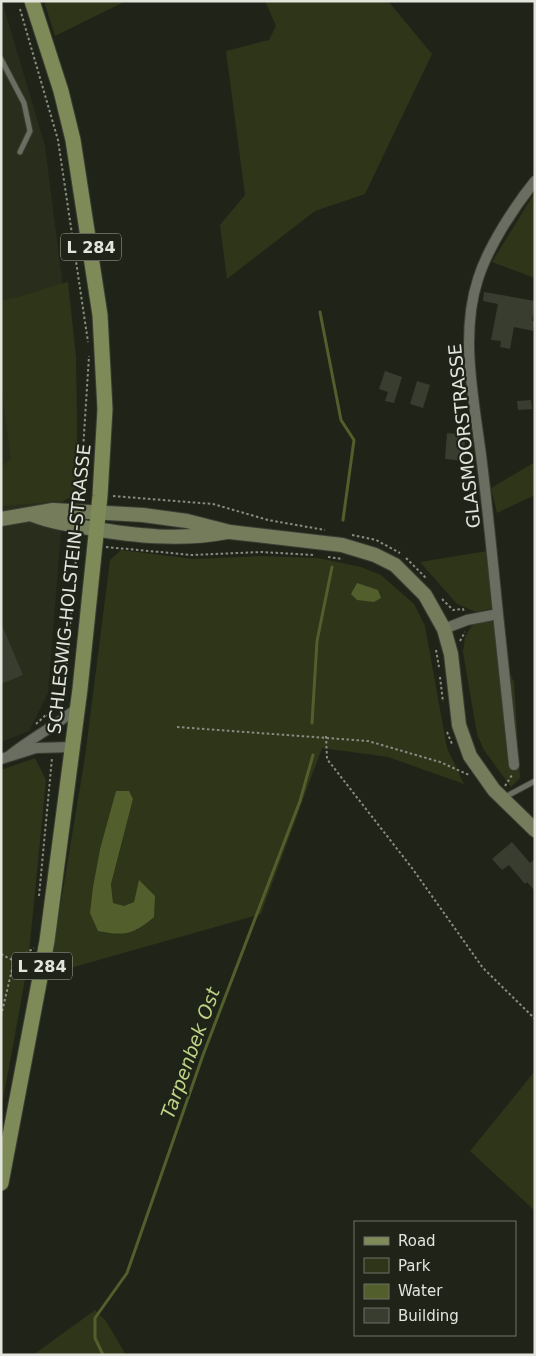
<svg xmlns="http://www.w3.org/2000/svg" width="536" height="1356" viewBox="0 0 536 1356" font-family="'DejaVu Sans',sans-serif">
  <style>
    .built { fill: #292d1b }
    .green { fill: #2e3519; fill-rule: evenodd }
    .water { fill: #535e2d }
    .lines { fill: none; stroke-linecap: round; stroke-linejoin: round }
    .stream { stroke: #535e2d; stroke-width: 3 }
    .building { fill: #393d30 }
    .lane-casing { stroke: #3a3d34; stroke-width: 7 }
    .street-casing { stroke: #3a3d34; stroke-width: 12 }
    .secondary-casing { stroke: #3a3d34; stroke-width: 16 }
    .primary-casing { stroke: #3a3d34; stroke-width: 17 }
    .path { stroke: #898c82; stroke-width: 2; stroke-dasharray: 2.5 2.5; stroke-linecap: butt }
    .lane { stroke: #6a6e60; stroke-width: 5 }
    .street { stroke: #6a6e60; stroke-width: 10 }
    .secondary { stroke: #747c5c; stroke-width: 14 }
    .primary { stroke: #7e8a58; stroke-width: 15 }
    .labels { text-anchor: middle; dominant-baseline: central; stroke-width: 4.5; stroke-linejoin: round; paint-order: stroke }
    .shield { fill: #202418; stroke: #a8aba2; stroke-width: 1 }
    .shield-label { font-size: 16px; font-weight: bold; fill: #e3e5dd }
    .street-label { font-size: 18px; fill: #e3e5dd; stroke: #202418 }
    .water-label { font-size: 19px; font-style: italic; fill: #bfd386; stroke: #202418 }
  </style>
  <rect width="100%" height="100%" fill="#202418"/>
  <path class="built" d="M2 1 45 146 72 358 64 495 48 693 29 731 1 742Z"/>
  <g class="green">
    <path d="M44 1H126L55 36Z"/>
    <path d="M265 1H388L432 54 365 194 315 211 227 279 220 225 245 195 226 51 269 40 276 26Z"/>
    <path d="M535 192V278L492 262Z"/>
    <path d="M68 282 76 357 78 490 74 496 63 501 1 506V467L11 459 1 385V300C23 298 45 287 68 282Z"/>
    <path d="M535 462V495L497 513 491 488Z"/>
    <path d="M121 550 193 559 260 556 318 558 361 567 381 575 414 604 425 626 447 748 464 784 388 757 322 748 261 914 49 974 85 757 110 560ZM116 792 133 799 111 884 113 903 125 907 134 902 139 881 137 931 93 887 100 849Z"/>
    <path d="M487 551 493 608 476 612 457 604 420 562Z"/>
    <path d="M503 616 510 674 514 682 520 778 511 787 484 750 477 734 463 652 465 637 473 624Z"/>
    <path d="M35 758 46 780 28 963 1 1111V770Z"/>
    <path d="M535 1071V1211L470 1151Z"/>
    <path d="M95 1310 106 1321 126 1355H33Z"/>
  </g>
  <g class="water">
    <path d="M357 583 378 590 381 598 374 602 357 600 351 594Z"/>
    <path d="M116 791H129L133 799 111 884 113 903 124 906 134 902 139 880 155 896 154 917C133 935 125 936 98 931L90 913 93 887 100 849Z"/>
  </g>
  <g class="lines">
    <g class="stream">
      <path d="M320 312 341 420 354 440 343 520"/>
      <path d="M312 723 317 641 332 567"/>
      <path d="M103 1355 95 1338V1318L127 1273 203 1055 300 801 313 755"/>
    </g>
  </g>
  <g class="building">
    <path d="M484 292 535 301 532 321H535L533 331 514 327 510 349 500 347 501 341 491 340 498 304 483 301Z"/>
    <path d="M385 371 402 377 394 403 385 401 388 392 379 389Z"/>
    <path d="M417 381 430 385 423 408 410 404Z"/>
    <path d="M531 400 532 409 518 410 517 401Z"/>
    <path d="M447 433 465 435 464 461 445 459Z"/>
    <path d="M1 623 23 675 1 684Z"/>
    <path d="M512 842 530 863 535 859V891L527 882 525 884 509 865 502 870 492 859Z"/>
  </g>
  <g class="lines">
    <g class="lane-casing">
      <g id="lane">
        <path d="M1 59 24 103 30 131 20 152"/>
        <path d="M505 797 535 781"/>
      </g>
    </g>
    <g class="street-casing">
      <g id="street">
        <path d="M498 614 514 765"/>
        <path d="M444 629 467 620 498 614C493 563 488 513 482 463 475 404 459 337 478 279 488 247 514 207 535 181"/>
        <path d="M9 756C31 738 56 726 77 708"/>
        <path d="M1 759 36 748 72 747"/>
      </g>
    </g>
    <g class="secondary-casing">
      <g id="secondary">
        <path d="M33 515C51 522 70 525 89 528 136 536 180 541 227 532"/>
        <path d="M1 519 53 510 143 515 187 521 230 532 342 545 375 555 395 565 425 595 444 629 451 654 459 725 470 756 494 790 535 830"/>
      </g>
    </g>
    <g class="primary-casing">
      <path id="primary" d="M1 1183 47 941 80 689 100 496 105 409 100 315 73 140 61 91 32 1"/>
    </g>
    <g class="path">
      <path d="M20 9 58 140 88 342"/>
      <path d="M113 496 213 504 268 520 325 530"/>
      <path d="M77 500 80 497 89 356"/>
      <path d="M352 535 376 540 400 553"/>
      <path d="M106 547 192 555 261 552 314 555"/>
      <path d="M328 557 343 559"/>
      <path d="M406 558 427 579"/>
      <path d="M442 599 453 610 463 609 464 612"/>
      <path d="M460 641 465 632"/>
      <path d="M436 650 439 667"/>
      <path d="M440 677 443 702"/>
      <path d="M48 717 47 714 59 704 64 692 77 547 73 537"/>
      <path d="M36 724 47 714"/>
      <path d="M177 727 368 741 440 762 469 775"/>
      <path d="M447 732 452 744"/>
      <path d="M326 736 327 759 412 868 483 968 535 1019"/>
      <path d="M505 786 512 775"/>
      <path d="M39 896 52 758"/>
      <path d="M1 954 14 961"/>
      <path d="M1 1016 14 961 34 948"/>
    </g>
    <use href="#lane" class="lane"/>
    <use href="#street" class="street"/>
    <use href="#secondary" class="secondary"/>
    <use href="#primary" class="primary"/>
  </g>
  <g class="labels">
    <g class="shield">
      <rect x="61" y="233.5" width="60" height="27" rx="4"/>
      <rect x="12" y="952.5" width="60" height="27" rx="4"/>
    </g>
    <g class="shield-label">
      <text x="91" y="247">L 284</text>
      <text x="42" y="966">L 284</text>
    </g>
    <g class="street-label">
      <text transform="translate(464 436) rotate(-96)">GLASMOORSTRASSE</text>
      <text transform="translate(69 589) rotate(-84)">SCHLESWIG-HOLSTEIN-STRASSE</text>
    </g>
    <g class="water-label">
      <text transform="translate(190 1053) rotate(-70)">Tarpenbek Ost</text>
    </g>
  </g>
  <rect width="536" height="1356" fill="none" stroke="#e3e5dd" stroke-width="5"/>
  <rect x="354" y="1221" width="162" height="115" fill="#202418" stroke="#6e7167"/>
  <rect x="364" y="1237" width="25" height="8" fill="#7e8a58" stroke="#6e7167"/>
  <text x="398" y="1246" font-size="15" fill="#e3e5dd">Road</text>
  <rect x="364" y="1258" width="25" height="15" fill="#2e3519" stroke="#6e7167"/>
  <text x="398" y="1271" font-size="15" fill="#e3e5dd">Park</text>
  <rect x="364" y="1284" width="25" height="15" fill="#535e2d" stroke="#6e7167"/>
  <text x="398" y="1296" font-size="15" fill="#e3e5dd">Water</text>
  <rect x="364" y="1308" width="25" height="15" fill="#393d30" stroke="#6e7167"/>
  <text x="398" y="1321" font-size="15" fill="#e3e5dd">Building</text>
</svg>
